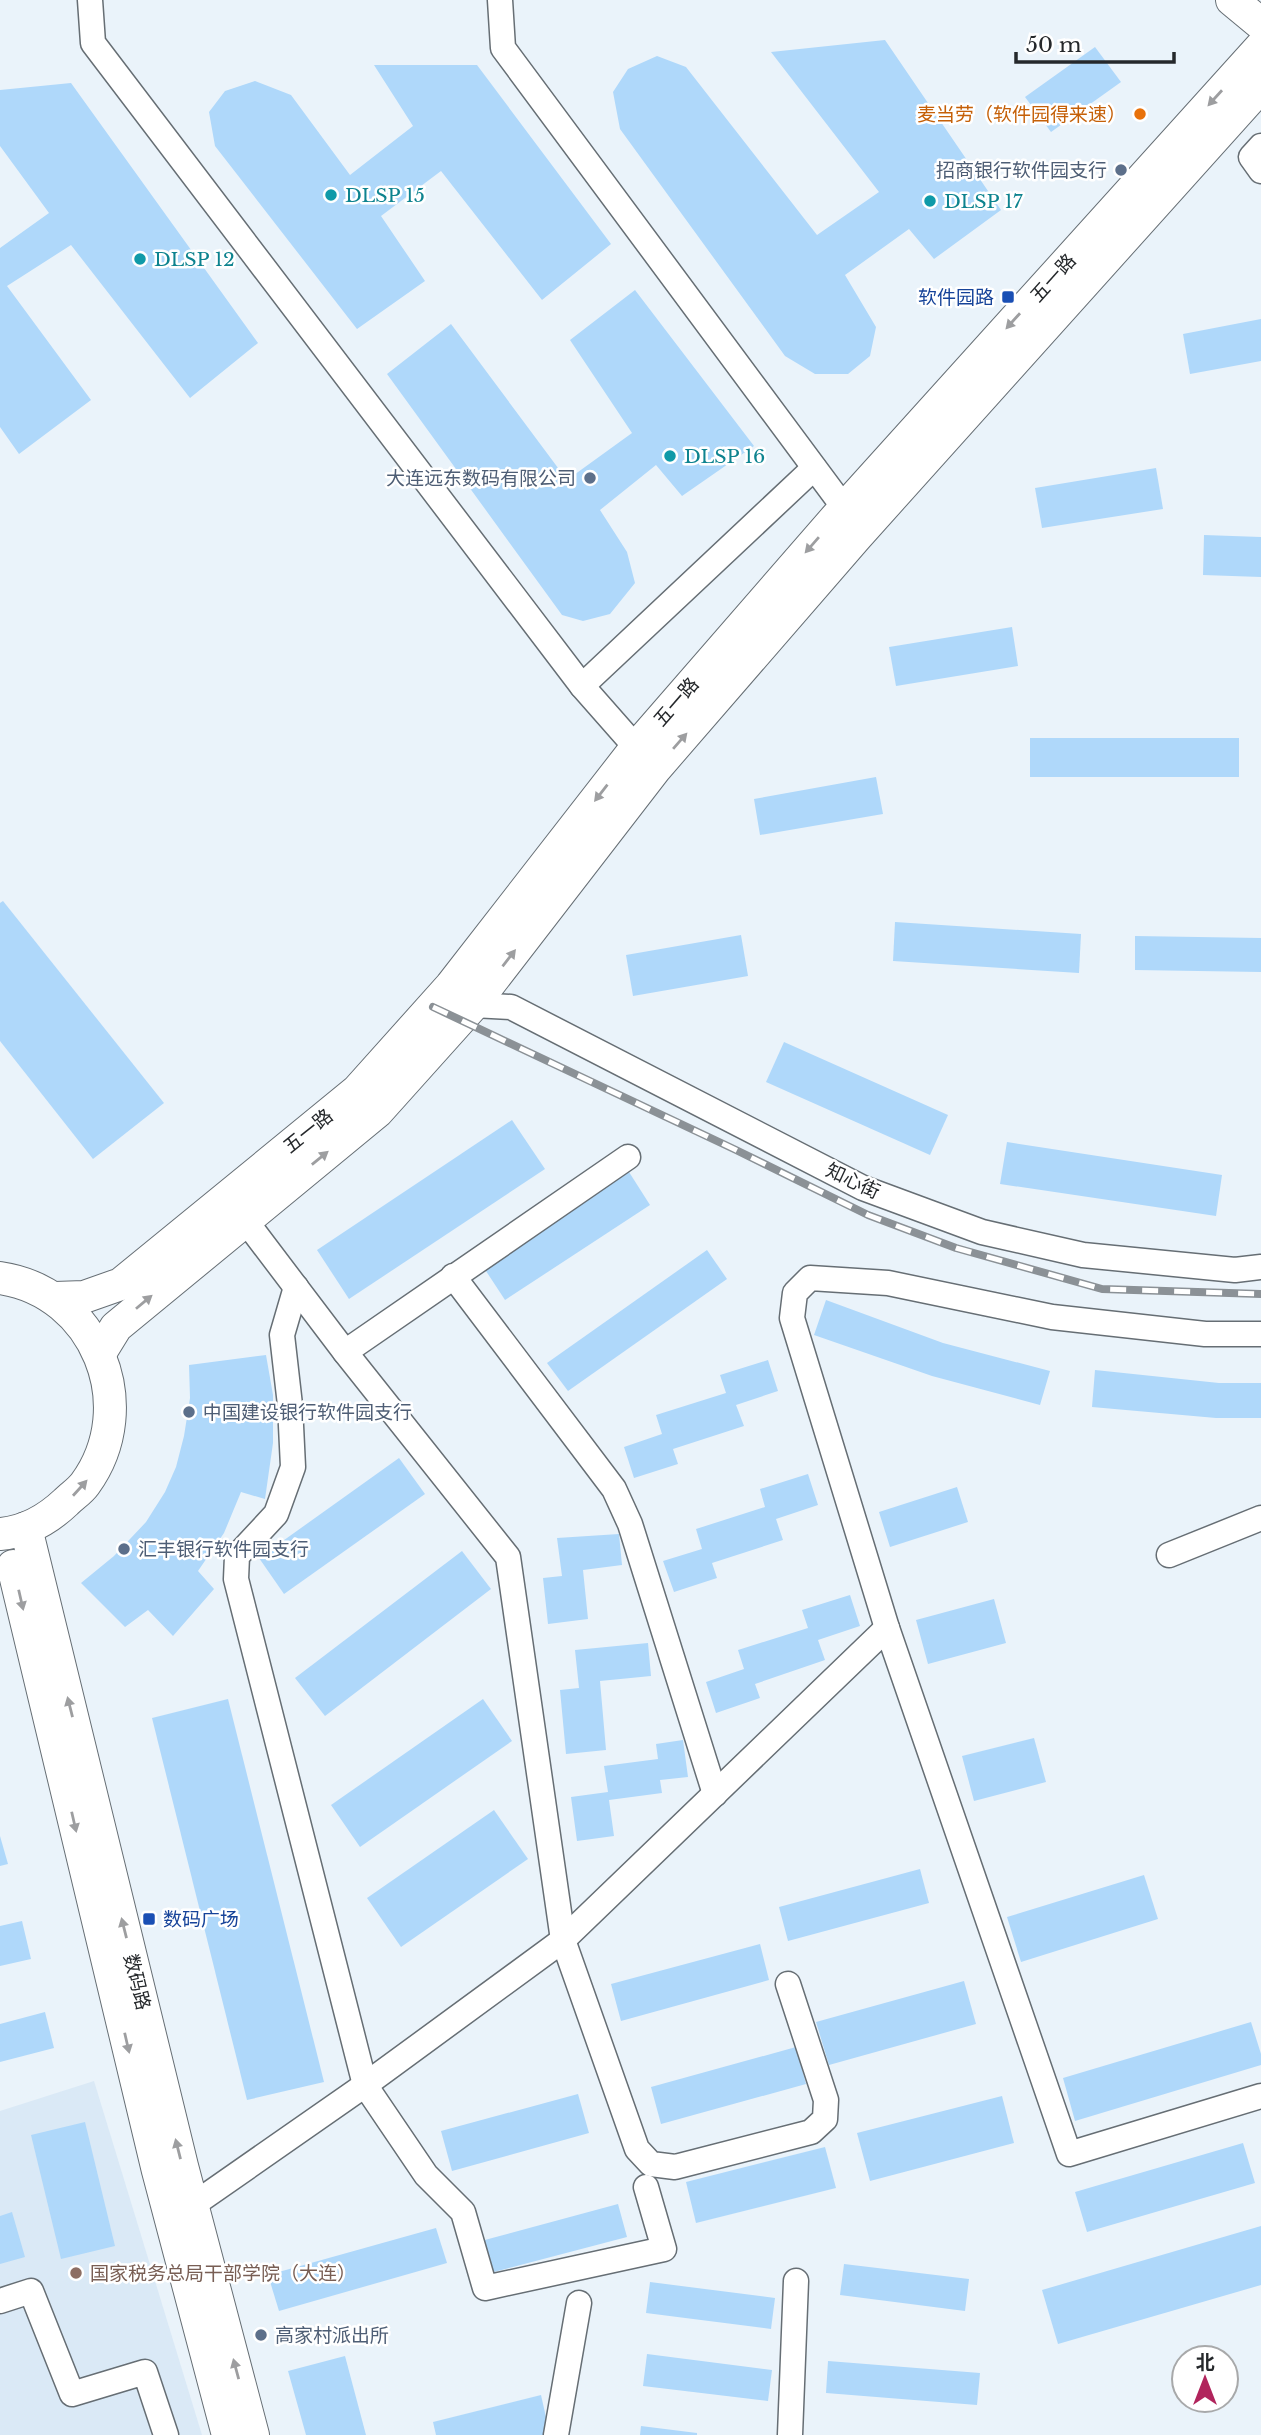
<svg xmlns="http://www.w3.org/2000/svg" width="1261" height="2435" viewBox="0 0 1261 2435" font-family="'Libre Baskerville','Noto Sans SC',serif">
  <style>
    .built { fill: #dae9f6 }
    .building { fill: #afd8fa }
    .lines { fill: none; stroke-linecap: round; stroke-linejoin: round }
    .minor-casing { stroke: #666e74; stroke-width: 27 }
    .major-casing { stroke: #666e74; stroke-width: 34 }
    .minor { stroke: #fff; stroke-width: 24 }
    .major { stroke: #fff; stroke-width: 32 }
    .rail-casing { stroke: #8b9196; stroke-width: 8 }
    .rail { stroke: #fff; stroke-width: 5; stroke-dasharray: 16; stroke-linecap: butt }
    .oneway { fill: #9d9ea0 }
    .food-dot { fill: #e8710a; stroke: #fff; stroke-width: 2.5 }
    .service-dot { fill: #5c6f8a; stroke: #fff; stroke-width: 2.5 }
    .culture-dot { fill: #0f9aa8; stroke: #fff; stroke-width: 2.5 }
    .transit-dot { fill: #1a4fb4; stroke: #fff; stroke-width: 2.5 }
    .education-dot { fill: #8d6e63; stroke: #fff; stroke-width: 2.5 }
    .labels { text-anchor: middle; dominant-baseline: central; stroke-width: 5; stroke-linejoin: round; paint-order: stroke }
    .food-label { font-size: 19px; fill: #c56008; stroke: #fff; text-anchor: end }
    .service-label { font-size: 19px; fill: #4e5e75; stroke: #fff; text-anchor: start }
    .culture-label { font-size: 19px; fill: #0d838f; stroke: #fff; text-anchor: start }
    .street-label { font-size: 19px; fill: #25282b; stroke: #fff }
    .transit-label { font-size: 19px; fill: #164399; stroke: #fff; text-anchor: end }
    .education-label { font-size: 19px; fill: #785e54; stroke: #fff; text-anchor: start }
  </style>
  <rect width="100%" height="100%" fill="#eaf3fa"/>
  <path class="built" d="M94 2081 202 2435H0V2111Z"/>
  <g class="building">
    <path d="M885 40 1001 210 934 259 909 229 845 275 876 327 870 356 848 374H815L785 356 620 129 613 92 628 69 657 56 686 67 817 235 879 192 771 52Z"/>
    <path d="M1095 47 1121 82 1051 132 1025 97Z"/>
    <path d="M374 65H477L611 244 542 300 441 171 381 216 425 281 357 329 215 146 209 112 225 91 255 81 291 95 350 175 413 126Z"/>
    <path d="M71 83 258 343 190 398 71 245 7 286 91 400 19 454 0 427V248L49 213 0 146V90Z"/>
    <path d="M635 290 754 446 682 496 656 465 600 510 627 552 635 583 610 614 583 621 562 615 387 374 451 324 567 480 632 433 570 340Z"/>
    <path d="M1261 319V361L1190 374 1183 334Z"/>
    <path d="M1156 468 1163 509 1042 528 1035 488Z"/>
    <path d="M1204 535 1261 537V577L1203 575Z"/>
    <path d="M1012 627 1018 666 896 686 889 647Z"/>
    <rect x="1030" y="738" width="209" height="39"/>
    <path d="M876 777 883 814 760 835 754 799Z"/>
    <path d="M3 901 164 1103 93 1159 0 1041V903Z"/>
    <path d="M895 922 1081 934 1079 973 893 961Z"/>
    <path d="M741 935 748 976 633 996 626 955Z"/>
    <path d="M1135 936 1261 938V972L1135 970Z"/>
    <path d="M784 1042 948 1115 930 1155 766 1082Z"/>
    <path d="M512 1120 545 1169 349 1299 317 1250Z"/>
    <path d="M1007 1142 1222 1175 1216 1216 1000 1184Z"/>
    <path d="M629 1172 650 1205 505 1300 484 1268Z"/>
    <path d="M707 1250 727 1279 568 1391 547 1363Z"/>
    <path d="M826 1300 943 1343 1050 1371 1040 1405 932 1376 814 1335Z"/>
    <path d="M266 1355 273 1395V1443L265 1499 241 1492 224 1533 198 1571 214 1589 173 1636 148 1610 125 1627 81 1583 114 1556 146 1522 165 1492 176 1467 184 1436 190 1398 189 1365Z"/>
    <path d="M768 1360 778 1391 736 1405 744 1426 673 1449 678 1464 634 1478 624 1447 662 1434 656 1415 726 1393 720 1375Z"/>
    <path d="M1095 1370 1219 1383H1261V1418H1216L1092 1407Z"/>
    <path d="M399 1458 425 1494 284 1594 259 1558Z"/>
    <path d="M808 1474 818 1505 776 1519 783 1540 712 1563 717 1578 674 1592 663 1561 702 1549 696 1529 765 1507 760 1489Z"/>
    <path d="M957 1487 968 1522 890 1547 879 1512Z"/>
    <path d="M619 1534 622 1565 583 1570 588 1619 548 1624 543 1578 562 1576 557 1538Z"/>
    <path d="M462 1551 491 1589 325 1716 295 1678Z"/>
    <path d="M850 1595 860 1626 818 1640 825 1660 755 1684 760 1698 716 1713 706 1682 744 1669 738 1650 808 1628 802 1610Z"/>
    <path d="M994 1599 1006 1643 928 1664 916 1620Z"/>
    <path d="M648 1643 651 1676 600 1681 606 1750 566 1754 560 1690 579 1688 575 1650Z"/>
    <path d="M228 1699 324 2082 247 2100 152 1718Z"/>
    <path d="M483 1699 512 1741 360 1847 331 1805Z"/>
    <path d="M1034 1738 1046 1782 974 1801 962 1756Z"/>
    <path d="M683 1740 688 1777 660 1780 662 1793 609 1800 614 1836 577 1841 571 1797 608 1792 604 1766 658 1759 656 1744Z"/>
    <path d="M494 1810 528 1859 401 1947 367 1898Z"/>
    <path d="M0 1836 8 1864 0 1866Z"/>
    <path d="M920 1869 929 1903 788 1941 779 1907Z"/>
    <path d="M1144 1875 1158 1919 1021 1962 1007 1917Z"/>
    <path d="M22 1921 31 1959 0 1966V1926Z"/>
    <path d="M760 1944 769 1980 621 2021 611 1984Z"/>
    <path d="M964 1981 976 2024 829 2065 816 2022Z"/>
    <path d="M45 2012 54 2048 0 2062V2024Z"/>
    <path d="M1251 2022 1261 2054V2065L1075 2121 1063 2078Z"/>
    <path d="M796 2047 806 2084 661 2124 651 2087Z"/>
    <path d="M578 2094 589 2133 452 2171 441 2131Z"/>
    <path d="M1002 2096 1014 2143 870 2181 857 2133Z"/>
    <path d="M85 2122 115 2246 61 2259 31 2135Z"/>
    <path d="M1243 2143 1255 2183 1087 2232 1075 2192Z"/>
    <path d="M825 2147 836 2188 696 2223 686 2182Z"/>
    <path d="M618 2204 627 2237 490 2273 481 2241Z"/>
    <path d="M12 2212 25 2257 0 2264V2216Z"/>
    <path d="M1261 2226V2285L1058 2344 1042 2290Z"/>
    <path d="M436 2228 447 2263 279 2311 268 2275Z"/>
    <path d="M844 2264 969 2279 965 2311 840 2295Z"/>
    <path d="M650 2282 775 2298 771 2329 646 2313Z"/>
    <path d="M647 2354 772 2370 768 2401 643 2386Z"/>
    <path d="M345 2356 366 2435H306L288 2371Z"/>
    <path d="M828 2361 980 2373 977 2405 826 2393Z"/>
    <path d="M541 2395 550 2435H436L433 2422Z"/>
    <path d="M641 2426 697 2433V2435H640Z"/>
  </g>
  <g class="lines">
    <g class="minor-casing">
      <g id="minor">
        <path d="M90 0 93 43 582 686 648 761"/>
        <path d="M500 0 503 48 845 509 850 522"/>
        <path d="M1261 146 1251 157 1261 171"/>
        <path d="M582 686 814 468"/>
        <path d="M473 1005 511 1007 863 1188 982 1232 1083 1255 1235 1270 1261 1267"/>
        <path d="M245 1220 345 1352 508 1557 563 1940 637 2149 651 2164 675 2167 811 2132 825 2119 826 2100 788 1984"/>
        <path d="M453 1276 614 1489 630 1524 715 1794"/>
        <path d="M296 1287 282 1335 290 1405 293 1467 276 1514 237 1556 236 1579 365 2085 426 2175 463 2212 485 2288 664 2249 646 2187"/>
        <path d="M1261 1334H1205L1052 1317 888 1283 810 1278 795 1293 792 1318 887 1628 1069 2154 1261 2096"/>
        <path d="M345 1352 628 1157"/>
        <path d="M1169 1555 1261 1518"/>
        <path d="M180 2214 365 2085 563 1940 887 1628"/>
        <path d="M0 2301 31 2291 72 2394 145 2372 166 2435"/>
        <path d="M556 2435 579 2303"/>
        <path d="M790 2435 796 2281"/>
      </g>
    </g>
    <g class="major-casing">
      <g id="major">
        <path d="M1232 0 1261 24"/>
        <path d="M0 1278C96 1292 142 1406 85 1484 80 1491 72 1496 66 1502 48 1519 25 1532 0 1534"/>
        <path d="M55 1298 84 1297 121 1284 357 1091 451 986 636 748 835 519 1261 47"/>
        <path d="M100 1353 116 1327 377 1112 473 1005 655 769 856 537 1261 86"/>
        <path d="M26 1528 182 2166 253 2435"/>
        <path d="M13 1566 158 2171 228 2435"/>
      </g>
    </g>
    <use href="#minor" class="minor"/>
    <use href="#major" class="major"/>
    <g class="rail-casing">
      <path id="rail" d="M433 1007 736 1150 868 1215 956 1248 1102 1289 1261 1294"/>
    </g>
    <use href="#rail" class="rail"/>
  </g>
  <defs><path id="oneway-solid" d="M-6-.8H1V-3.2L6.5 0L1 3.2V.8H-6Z" transform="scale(1.75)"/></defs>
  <g class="oneway">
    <use href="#oneway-solid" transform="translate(1215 98) rotate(132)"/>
    <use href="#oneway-solid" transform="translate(1013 321) rotate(132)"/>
    <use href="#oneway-solid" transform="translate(812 545) rotate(131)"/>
    <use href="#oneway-solid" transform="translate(680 741) rotate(-49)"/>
    <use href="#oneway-solid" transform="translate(601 793) rotate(128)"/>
    <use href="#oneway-solid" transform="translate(509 958) rotate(-52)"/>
    <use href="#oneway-solid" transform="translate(320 1158) rotate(-39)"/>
    <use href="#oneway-solid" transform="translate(144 1302) rotate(-40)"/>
    <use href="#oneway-solid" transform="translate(80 1488) rotate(-48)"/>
    <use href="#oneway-solid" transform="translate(21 1600) rotate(77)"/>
    <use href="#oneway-solid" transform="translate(70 1707) rotate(-104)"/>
    <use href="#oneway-solid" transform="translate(74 1822) rotate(77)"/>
    <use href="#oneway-solid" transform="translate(124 1928) rotate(-104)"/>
    <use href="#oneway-solid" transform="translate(127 2043) rotate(77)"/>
    <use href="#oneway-solid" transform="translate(178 2149) rotate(-104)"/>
    <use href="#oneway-solid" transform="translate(236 2369) rotate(-105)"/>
  </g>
  <circle class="food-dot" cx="1140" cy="114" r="7"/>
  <g class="service-dot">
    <circle cx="1121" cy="170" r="7"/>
    <circle cx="590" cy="478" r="7"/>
    <circle cx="189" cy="1412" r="7"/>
    <circle cx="124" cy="1549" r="7"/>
    <circle cx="261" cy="2335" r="7"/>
  </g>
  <g class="culture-dot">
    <circle cx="331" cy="195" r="7"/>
    <circle cx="930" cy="201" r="7"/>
    <circle cx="140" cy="259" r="7"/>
    <circle cx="670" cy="456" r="7"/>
  </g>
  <g class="transit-dot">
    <rect x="1001" y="290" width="14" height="14" rx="3.5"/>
    <rect x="142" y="1912" width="14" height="14" rx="3.5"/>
  </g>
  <circle class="education-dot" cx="76" cy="2273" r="7"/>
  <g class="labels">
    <g class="food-label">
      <text x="1126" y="114">麦当劳（软件园得来速）</text>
    </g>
    <g class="service-label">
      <text x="1107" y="170" text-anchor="end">招商银行软件园支行</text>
      <text x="576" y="478" text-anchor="end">大连远东数码有限公司</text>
      <text x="203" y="1412">中国建设银行软件园支行</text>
      <text x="138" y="1549">汇丰银行软件园支行</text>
      <text x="275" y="2335">高家村派出所</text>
    </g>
    <g class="culture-label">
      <text x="345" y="195">DLSP 15</text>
      <text x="944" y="201">DLSP 17</text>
      <text x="154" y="259">DLSP 12</text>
      <text x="684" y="456">DLSP 16</text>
    </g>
    <g class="street-label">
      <text transform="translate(1053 278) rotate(-48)">五一路</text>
      <text transform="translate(676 702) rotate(-49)">五一路</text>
      <text transform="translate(308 1131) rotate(-39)">五一路</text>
      <text transform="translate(853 1181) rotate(25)">知心街</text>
      <text transform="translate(137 1982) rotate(76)">数码路</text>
    </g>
    <g class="transit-label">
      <text x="994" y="297">软件园路</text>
      <text x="163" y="1919" text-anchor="start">数码广场</text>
    </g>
    <g class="education-label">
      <text x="90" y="2273">国家税务总局干部学院（大连）</text>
    </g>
  </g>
  <g transform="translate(1205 2379)"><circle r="33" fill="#ffffff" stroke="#a8a9aa" stroke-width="2"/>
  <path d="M0-5L12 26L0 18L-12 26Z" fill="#b1245c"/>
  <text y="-10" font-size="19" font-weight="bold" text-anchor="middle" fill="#25282b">北</text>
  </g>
  <path d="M1016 52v10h158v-10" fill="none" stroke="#25282b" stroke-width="3.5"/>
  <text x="1026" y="52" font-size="21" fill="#25282b" stroke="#ffffff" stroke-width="5" paint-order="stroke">50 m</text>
</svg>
